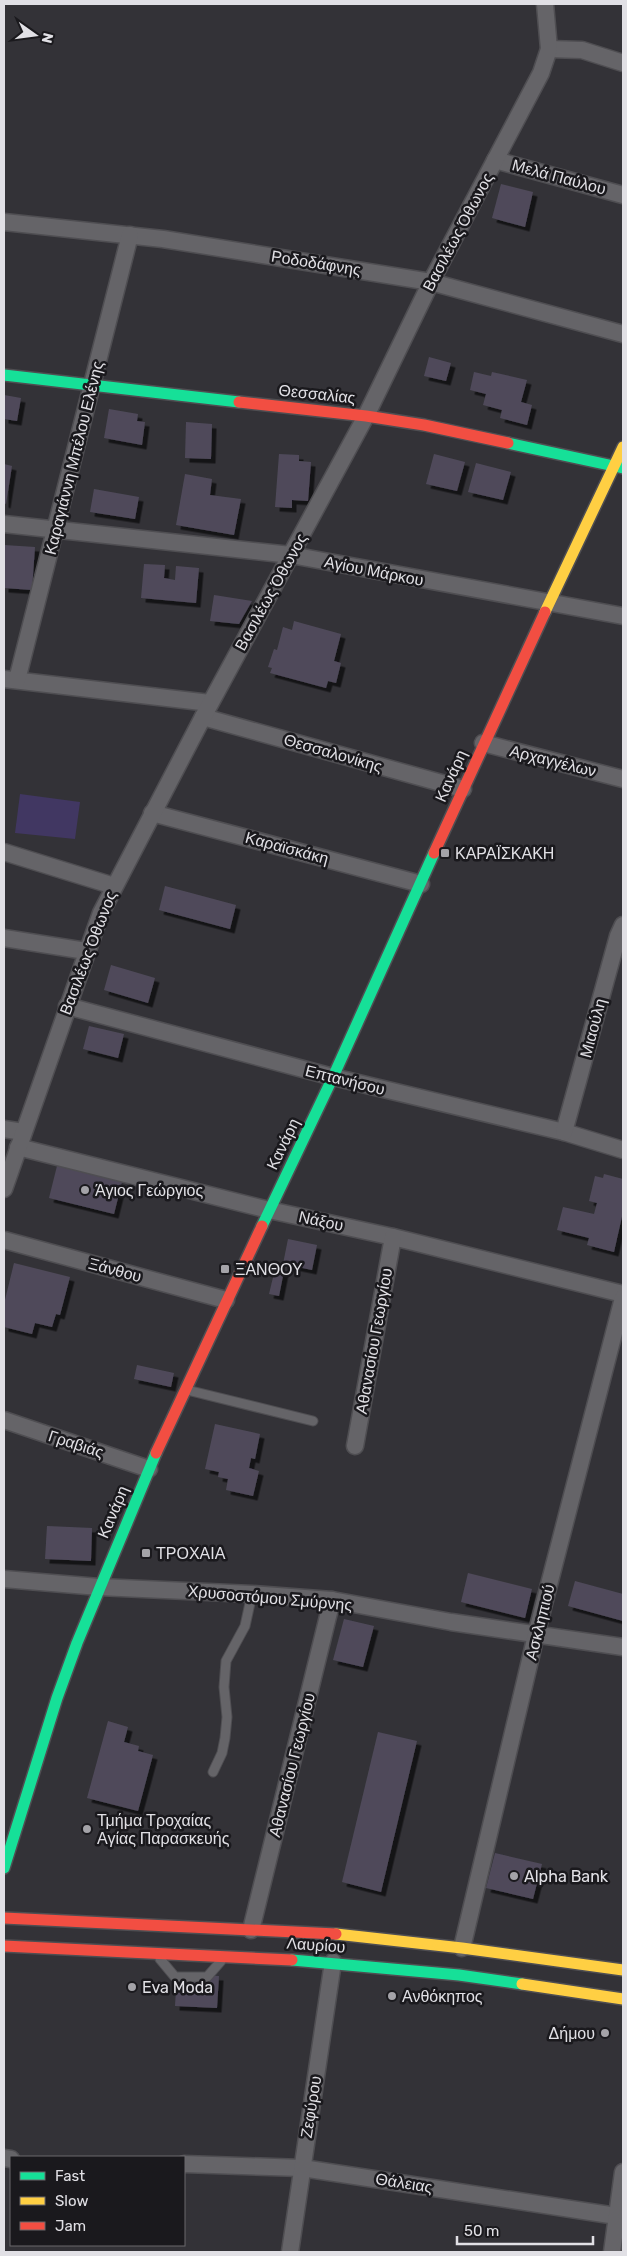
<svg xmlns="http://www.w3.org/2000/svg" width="627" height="2256" viewBox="0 0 627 2256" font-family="Rubik,sans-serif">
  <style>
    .green { fill: #413762 }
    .building { fill: #4f4a5a; filter: url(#shadow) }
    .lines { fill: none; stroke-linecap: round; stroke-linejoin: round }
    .lane-casing { stroke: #4f4e52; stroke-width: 11 }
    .street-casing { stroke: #4f4e52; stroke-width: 19 }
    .fast-casing { stroke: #4f4e52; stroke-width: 14 }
    .slow-casing { stroke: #4f4e52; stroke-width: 14 }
    .jam-casing { stroke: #4f4e52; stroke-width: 14 }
    .lane { stroke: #656468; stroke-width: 9 }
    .street { stroke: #656468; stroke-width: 16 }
    .fast { stroke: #16e098; stroke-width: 11 }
    .slow { stroke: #ffcf43; stroke-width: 11 }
    .jam { stroke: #f24e42; stroke-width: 11 }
    .poi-dot { fill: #a4a3a8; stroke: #1a191d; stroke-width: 2 }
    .labels { text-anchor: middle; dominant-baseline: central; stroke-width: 5; stroke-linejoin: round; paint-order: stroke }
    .street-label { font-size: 16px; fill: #e1e0e5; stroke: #1a191d }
    .poi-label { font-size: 16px; fill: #e1e0e5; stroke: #1a191d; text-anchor: start }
  </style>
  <defs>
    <filter id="shadow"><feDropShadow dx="4.5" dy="4.5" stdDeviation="0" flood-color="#0009"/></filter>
  </defs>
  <rect width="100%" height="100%" fill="#333237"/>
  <path class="green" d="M20 794 80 802 75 839 15 833Z"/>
  <g class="building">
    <path d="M501 184 533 192 525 227 492 218Z"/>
    <path d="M429 357 451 363 446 381 424 376Z"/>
    <path d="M474 372 491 376 492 372 527 380 521 402 532 405 527 425 500 418 502 410 483 405 486 394 470 390Z"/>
    <path d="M4 395 21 398 17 421 4 419Z"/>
    <path d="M109 409 138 414 137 421 145 422 142 445 104 438Z"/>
    <path d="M186 422 212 424 211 459 185 458Z"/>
    <path d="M279 454 299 455V461L311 462 308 501 292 500V508L275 507Z"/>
    <path d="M434 454 465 462 457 491 426 484Z"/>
    <path d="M476 463 511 472 503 500 468 492Z"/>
    <path d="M4 464 12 466 6 504 4 503Z"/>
    <path d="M185 474 212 479 210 495 241 499 234 535 176 525Z"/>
    <path d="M94 489 139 497 135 519 90 512Z"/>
    <path d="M4 545 35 547 32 590 4 588Z"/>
    <path d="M144 564 165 565 164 578 175 580 176 566 199 568 196 603 141 598Z"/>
    <path d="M214 595 252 601 239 624 210 621Z"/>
    <path d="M294 621 341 634 334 661 341 663 336 683 328 681 326 688 270 673 272 668 268 667 274 649 277 650 283 627 292 630Z"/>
    <path d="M165 886 236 905 230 929 159 910Z"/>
    <path d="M111 965 155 978 148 1003 104 990Z"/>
    <path d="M89 1026 124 1034 118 1058 83 1049Z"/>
    <path d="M57 1166 122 1182 114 1214 49 1198Z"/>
    <path d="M604 1174 623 1179V1212L614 1252 587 1245 589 1238 557 1230 563 1207 594 1214 597 1203 589 1201 595 1176 603 1178Z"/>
    <path d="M288 1239 317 1245 312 1270 283 1264Z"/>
    <path d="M14 1263 70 1277 60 1315 56 1314 52 1327 35 1323 32 1334 4 1327V1304Z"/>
    <path d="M275 1269 284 1271 279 1296 269 1294Z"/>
    <path d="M137 1365 174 1373 171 1387 134 1379Z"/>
    <path d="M215 1424 260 1434 255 1459 251 1458 249 1468 259 1471 253 1496 226 1490 228 1479 218 1477 219 1472 205 1469Z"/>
    <path d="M47 1526 92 1528 91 1561 45 1559Z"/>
    <path d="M468 1573 532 1589 525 1618 461 1602Z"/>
    <path d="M575 1581 623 1594V1621L568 1606Z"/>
    <path d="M344 1619 374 1626 363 1667 333 1660Z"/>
    <path d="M108 1721 128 1727 124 1742 139 1746 138 1751 153 1755 138 1811 87 1798Z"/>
    <path d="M378 1732 417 1741 381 1892 342 1882Z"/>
    <path d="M495 1853 542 1864 533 1899 486 1888Z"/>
    <path d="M177 1974 219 1976 217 2008 175 2006Z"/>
  </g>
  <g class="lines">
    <g class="lane-casing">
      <g id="lane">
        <path d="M187 1390 313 1421"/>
        <path d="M213 1772 222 1753 225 1738 227 1717 224 1687 226 1661 245 1626 252 1594"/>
        <path d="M160 1959 175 1977H207L221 1961"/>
      </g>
    </g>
    <g class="street-casing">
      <g id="street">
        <path d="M549 49 582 50 623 63"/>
        <path d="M495 160 623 195"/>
        <path d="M4 222 163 239 431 282 623 334"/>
        <path d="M4 524 291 555 623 616"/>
        <path d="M4 679 210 703"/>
        <path d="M17 680 130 235"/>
        <path d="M203 717 463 789"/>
        <path d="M483 743 623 779"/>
        <path d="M152 813 421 884"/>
        <path d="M4 852 114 886"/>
        <path d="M4 938 86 951"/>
        <path d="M67 1006 333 1077 564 1132 623 1150"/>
        <path d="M4 1129 23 1132"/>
        <path d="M564 1132 618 936 623 925"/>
        <path d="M18 1147 269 1210 393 1237 623 1294"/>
        <path d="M4 1189 101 913 203 717 366 416 431 282 541 73 549 49 545 4"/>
        <path d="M4 1240 226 1300"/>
        <path d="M4 1420 149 1469"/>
        <path d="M355 1446 393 1237"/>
        <path d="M4 1579 99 1587 252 1594 332 1600 451 1622 623 1647"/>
        <path d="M251 1930 332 1600"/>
        <path d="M462 1948 536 1635 623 1298"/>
        <path d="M4 2158 11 2159"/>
        <path d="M184 2164 302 2168 623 2217"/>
        <path d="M290 2252 333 1962"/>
        <path d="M612 2252 623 2172"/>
      </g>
    </g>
    <g class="fast-casing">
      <g id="fast">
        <path d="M4 375 239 402"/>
        <path d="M508 443 623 468"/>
        <path d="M262 1226 333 1077 434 853"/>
        <path d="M4 1868 57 1698 77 1643 156 1453"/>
        <path d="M292 1960 459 1975 522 1984"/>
      </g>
    </g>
    <g class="slow-casing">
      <g id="slow">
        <path d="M545 612 623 447"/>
        <path d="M336 1934 462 1948 623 1970"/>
        <path d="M522 1984 623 1999"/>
      </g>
    </g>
    <g class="jam-casing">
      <g id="jam">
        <path d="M239 402 366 416 424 425 508 443"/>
        <path d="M434 853 545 612"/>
        <path d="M156 1453 262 1226"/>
        <path d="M4 1918 336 1934"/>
        <path d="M4 1946 292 1960"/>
      </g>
    </g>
    <use href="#lane" class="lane"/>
    <use href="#street" class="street"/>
    <use href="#fast" class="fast"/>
    <use href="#slow" class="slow"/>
    <use href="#jam" class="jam"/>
  </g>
  <g class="poi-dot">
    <rect x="440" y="848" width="10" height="10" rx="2.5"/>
    <circle cx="85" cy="1190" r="5"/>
    <rect x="220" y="1264" width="10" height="10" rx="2.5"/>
    <rect x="141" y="1548" width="10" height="10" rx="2.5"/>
    <circle cx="87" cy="1829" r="5"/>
    <circle cx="514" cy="1876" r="5"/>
    <circle cx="132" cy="1987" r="5"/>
    <circle cx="392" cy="1996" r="5"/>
    <circle cx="605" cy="2033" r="5"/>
  </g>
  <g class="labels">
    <g class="street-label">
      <text transform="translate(559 177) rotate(15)">Μελά Παύλου</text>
      <text transform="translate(458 232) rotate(-62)">Βασιλέως Όθωνος</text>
      <text transform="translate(316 263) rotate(9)">Ροδοδάφνης</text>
      <text transform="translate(317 394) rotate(6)">Θεσσαλίας</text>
      <text transform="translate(74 458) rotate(-76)">Καραγιάννη Μπέλου Ελένης</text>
      <text transform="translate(374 571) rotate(11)">Αγίου Μάρκου</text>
      <text transform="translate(271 592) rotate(-61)">Βασιλέως Όθωνος</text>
      <text transform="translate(333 753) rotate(16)">Θεσσαλονίκης</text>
      <text transform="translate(553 761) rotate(14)">Αρχαγγέλων</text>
      <text transform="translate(451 776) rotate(-66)">Κανάρη</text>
      <text transform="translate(287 848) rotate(15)">Καραϊσκάκη</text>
      <text transform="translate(88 953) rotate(-69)">Βασιλέως Όθωνος</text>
      <text transform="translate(593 1028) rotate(-75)">Μιαούλη</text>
      <text transform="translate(345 1080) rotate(14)">Επτανήσου</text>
      <text transform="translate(283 1144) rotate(-64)">Κανάρη</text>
      <text transform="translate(321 1221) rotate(12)">Νάξου</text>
      <text transform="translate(115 1270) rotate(15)">Ξάνθου</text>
      <text transform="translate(374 1341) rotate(-80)">Αθανασίου Γεωργίου</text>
      <text transform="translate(76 1444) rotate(18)">Γραβιάς</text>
      <text transform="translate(113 1512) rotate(-67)">Κανάρη</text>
      <text transform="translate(270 1598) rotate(5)">Χρυσοστόμου Σμύρνης</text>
      <text transform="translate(540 1622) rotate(-76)">Ασκληπιού</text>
      <text transform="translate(292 1765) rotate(-76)">Αθανασίου Γεωργίου</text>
      <text transform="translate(316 1945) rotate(4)">Λαυρίου</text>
      <text transform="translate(311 2107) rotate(-81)">Ζεφύρου</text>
      <text transform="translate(404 2183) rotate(9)">Θάλειας</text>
    </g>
    <g class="poi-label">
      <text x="455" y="853">ΚΑΡΑΪΣΚΑΚΗ</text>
      <text x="95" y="1190">Άγιος Γεώργιος</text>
      <text x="235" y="1269">ΞΑΝΘΟΥ</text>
      <text x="156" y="1553">ΤΡΟΧΑΙΑ</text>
      <text x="97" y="1820">Τμήμα Τροχαίας<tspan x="97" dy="18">Αγίας Παρασκευής</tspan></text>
      <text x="524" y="1876">Alpha Bank</text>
      <text x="142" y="1987">Eva Moda</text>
      <text x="402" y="1996">Ανθόκηπος</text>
      <text x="595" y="2033" text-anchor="end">Δήμου</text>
    </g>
  </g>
  <rect width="627" height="2256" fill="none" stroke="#e1e0e5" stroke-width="10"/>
  <rect x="10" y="2156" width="175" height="90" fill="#1a191d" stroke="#6a696d"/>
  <rect x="20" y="2172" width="25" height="8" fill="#16e098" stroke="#6a696d"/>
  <text x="55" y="2181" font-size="15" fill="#e1e0e5">Fast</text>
  <rect x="20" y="2197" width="25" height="8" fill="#ffcf43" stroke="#6a696d"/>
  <text x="55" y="2206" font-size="15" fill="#e1e0e5">Slow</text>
  <rect x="20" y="2222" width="25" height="8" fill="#f24e42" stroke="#6a696d"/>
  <text x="55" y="2231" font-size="15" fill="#e1e0e5">Jam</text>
  <g transform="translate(35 35) rotate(104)" stroke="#1a191d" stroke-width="4" paint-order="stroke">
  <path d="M0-4L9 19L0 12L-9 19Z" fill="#e1e0e5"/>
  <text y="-8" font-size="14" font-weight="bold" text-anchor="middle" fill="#e1e0e5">N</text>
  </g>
  <path d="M457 2236v8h136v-8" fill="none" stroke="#e1e0e5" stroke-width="2.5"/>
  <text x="464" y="2236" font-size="15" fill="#e1e0e5" stroke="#1a191d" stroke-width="4" paint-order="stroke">50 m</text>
</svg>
